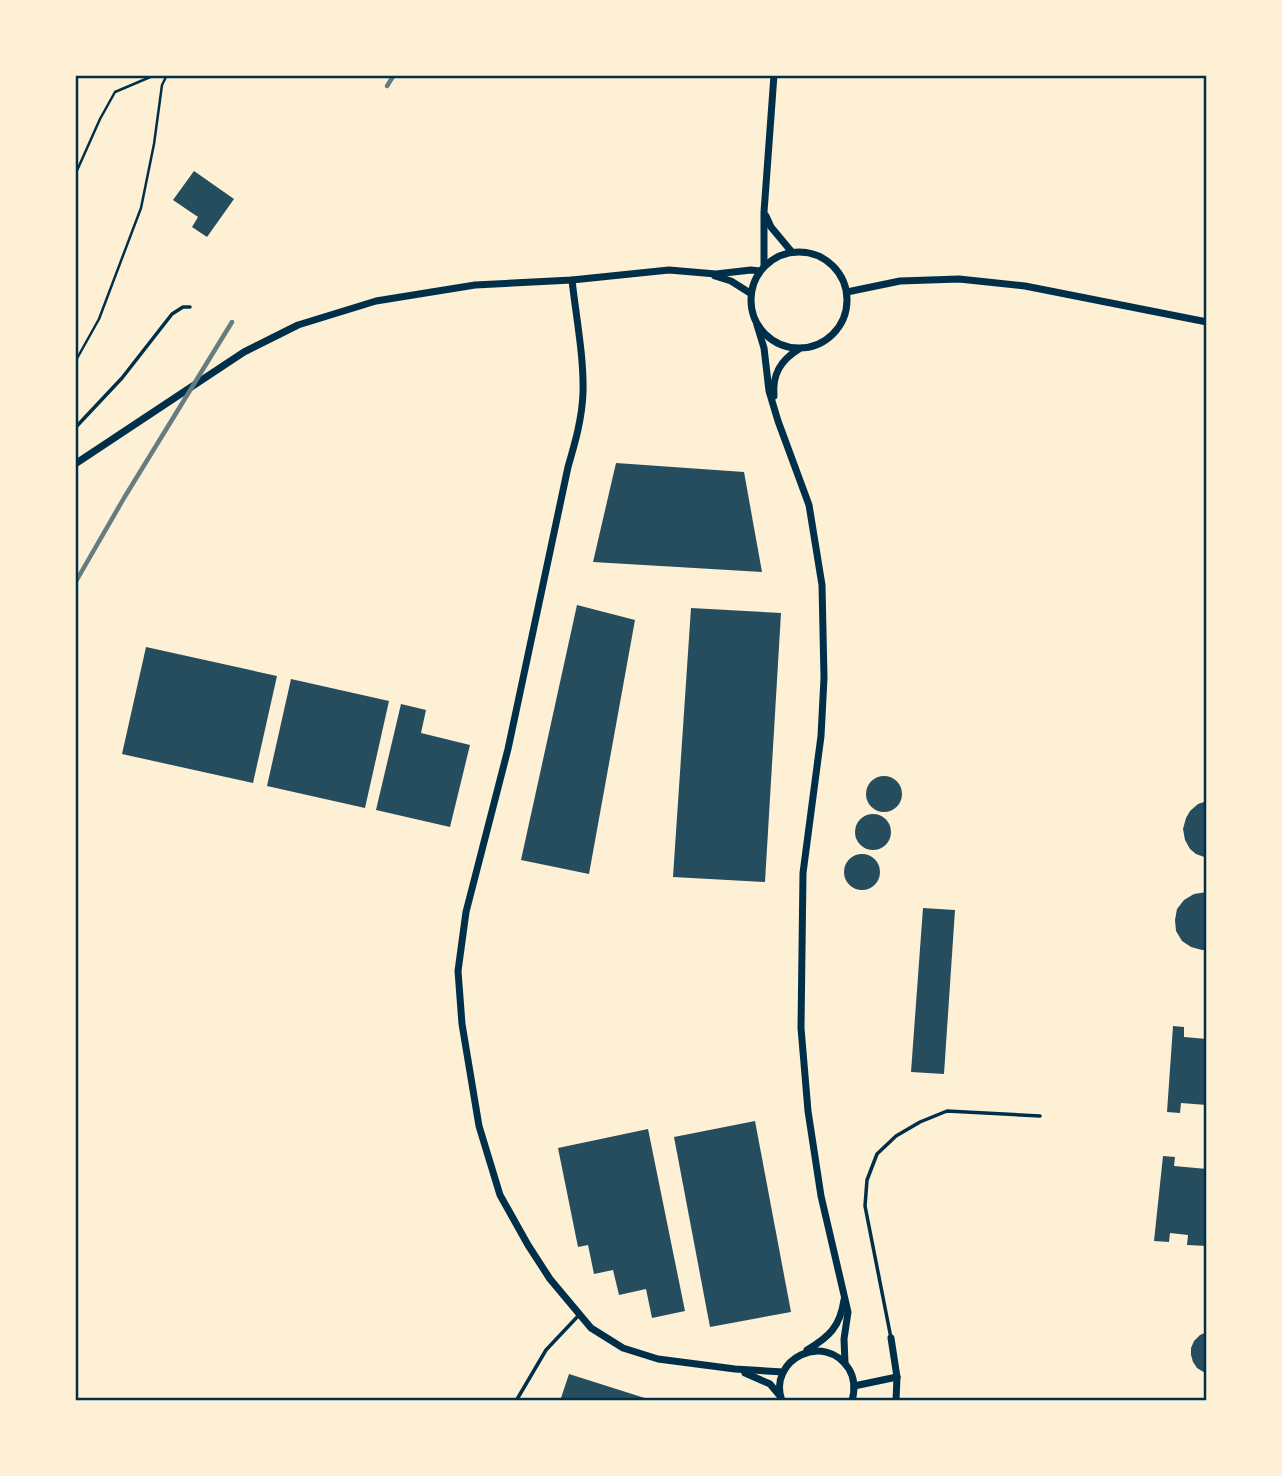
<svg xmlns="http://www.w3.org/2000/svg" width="1282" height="1476" viewBox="0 0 1282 1476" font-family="Poppins,sans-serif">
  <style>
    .building { fill: #264d5e }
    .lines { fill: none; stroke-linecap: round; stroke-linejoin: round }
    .path { stroke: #003049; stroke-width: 2.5 }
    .service { stroke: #003049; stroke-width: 3.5 }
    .minor { stroke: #003049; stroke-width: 7 }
    .rail { stroke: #657d81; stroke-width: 4.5 }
    .neatline { fill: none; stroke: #003049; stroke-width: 2.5 }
  </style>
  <rect width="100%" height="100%" fill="#fdf0d5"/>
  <g class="building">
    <path d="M194 171 234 199 207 237 192 227 198 217 173 200Z"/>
    <path d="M616 463 744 472 762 572 593 562Z"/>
    <path d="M577 605 635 620 589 874 521 860Z"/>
    <path d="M691 608 781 613 765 882 673 877Z"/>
    <path d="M146 647 277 676 253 783 122 754Z"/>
    <path d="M291 679 389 701 365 808 267 786Z"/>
    <path d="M401 704 426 710 421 733 470 745 450 827 376 810Z"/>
    <circle cx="884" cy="794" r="18"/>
    <path d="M1207 801V858L1196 854 1190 849 1185 840 1183 829 1186 818 1190 811 1198 804Z"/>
    <circle cx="873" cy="832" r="18"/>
    <circle cx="862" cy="872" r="18"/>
    <path d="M1207 892V950H1202L1191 947 1182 941 1176 931 1175 920 1177 909 1184 900 1194 894Z"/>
    <path d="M923 908 955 910 944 1074 911 1072Z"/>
    <path d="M1173 1026 1184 1027V1037L1207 1039V1105L1181 1103 1180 1113 1167 1112Z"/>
    <path d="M755 1121 791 1312 710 1327 674 1137Z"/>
    <path d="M648 1129 685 1311 652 1318 646 1289 619 1295 613 1270 594 1274 588 1245 578 1247 558 1148Z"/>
    <path d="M1163 1156 1175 1157 1174 1166 1207 1169V1246L1187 1245 1188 1235 1170 1233 1169 1242 1154 1241Z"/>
    <path d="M1207 1332V1374L1197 1368 1193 1362 1191 1355V1348L1194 1341 1200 1335Z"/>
    <path d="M569 1374 651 1400 650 1401H560Z"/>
  </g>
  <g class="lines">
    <g class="path">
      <path d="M75 175 100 119 115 92 155 75"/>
      <path d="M75 362 99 319 141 208 154 144 162 85 167 75"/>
    </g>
    <g class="service">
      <path d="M75 428 122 378 172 314 183 307H190"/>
      <path d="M891 1338 865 1206 867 1180 877 1154 896 1136 920 1122 947 1111 1040 1116"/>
      <path d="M516 1401 546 1350 579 1315"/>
    </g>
    <g class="minor">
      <path d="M766 216 771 227 791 251"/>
      <circle cx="799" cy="300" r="48"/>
      <path d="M764 266V212L774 75"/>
      <path d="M715 276 731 281 750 293"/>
      <path d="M572 280C576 317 584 356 583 393 582 419 575 443 568 467L508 749 466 912 458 971 462 1024 479 1126 500 1195 528 1245 550 1279 591 1328 623 1348 658 1359 735 1369 783 1372"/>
      <path d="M847 292 900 281 959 279 1025 286 1207 322"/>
      <path d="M757 325 764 348 769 391 778 421 809 505 822 585 824 678 821 736 803 873 801 1028 808 1111 821 1196 848 1312 844 1339 845 1363"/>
      <path d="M774 396C772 374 781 360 799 349"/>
      <path d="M75 464 244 352 298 325 376 301 475 285 572 280 669 270 716 274 751 270 760 271"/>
      <path d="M891 1338 897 1377 896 1401"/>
      <path d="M807 1350C829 1337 840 1327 844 1300"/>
      <path d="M745 1373 770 1384 780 1396"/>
      <path d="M854 1386 897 1377"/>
      <path d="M782 1401C767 1359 825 1331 849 1369 855 1379 855 1390 852 1401"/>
    </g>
    <g class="rail">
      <path d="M387 86 394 75"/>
      <path d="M75 583 124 498 232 322"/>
    </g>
  </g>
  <rect width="1282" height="1476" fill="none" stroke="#fdf0d5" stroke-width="154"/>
  <rect x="77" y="77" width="1128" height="1322" class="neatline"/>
</svg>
